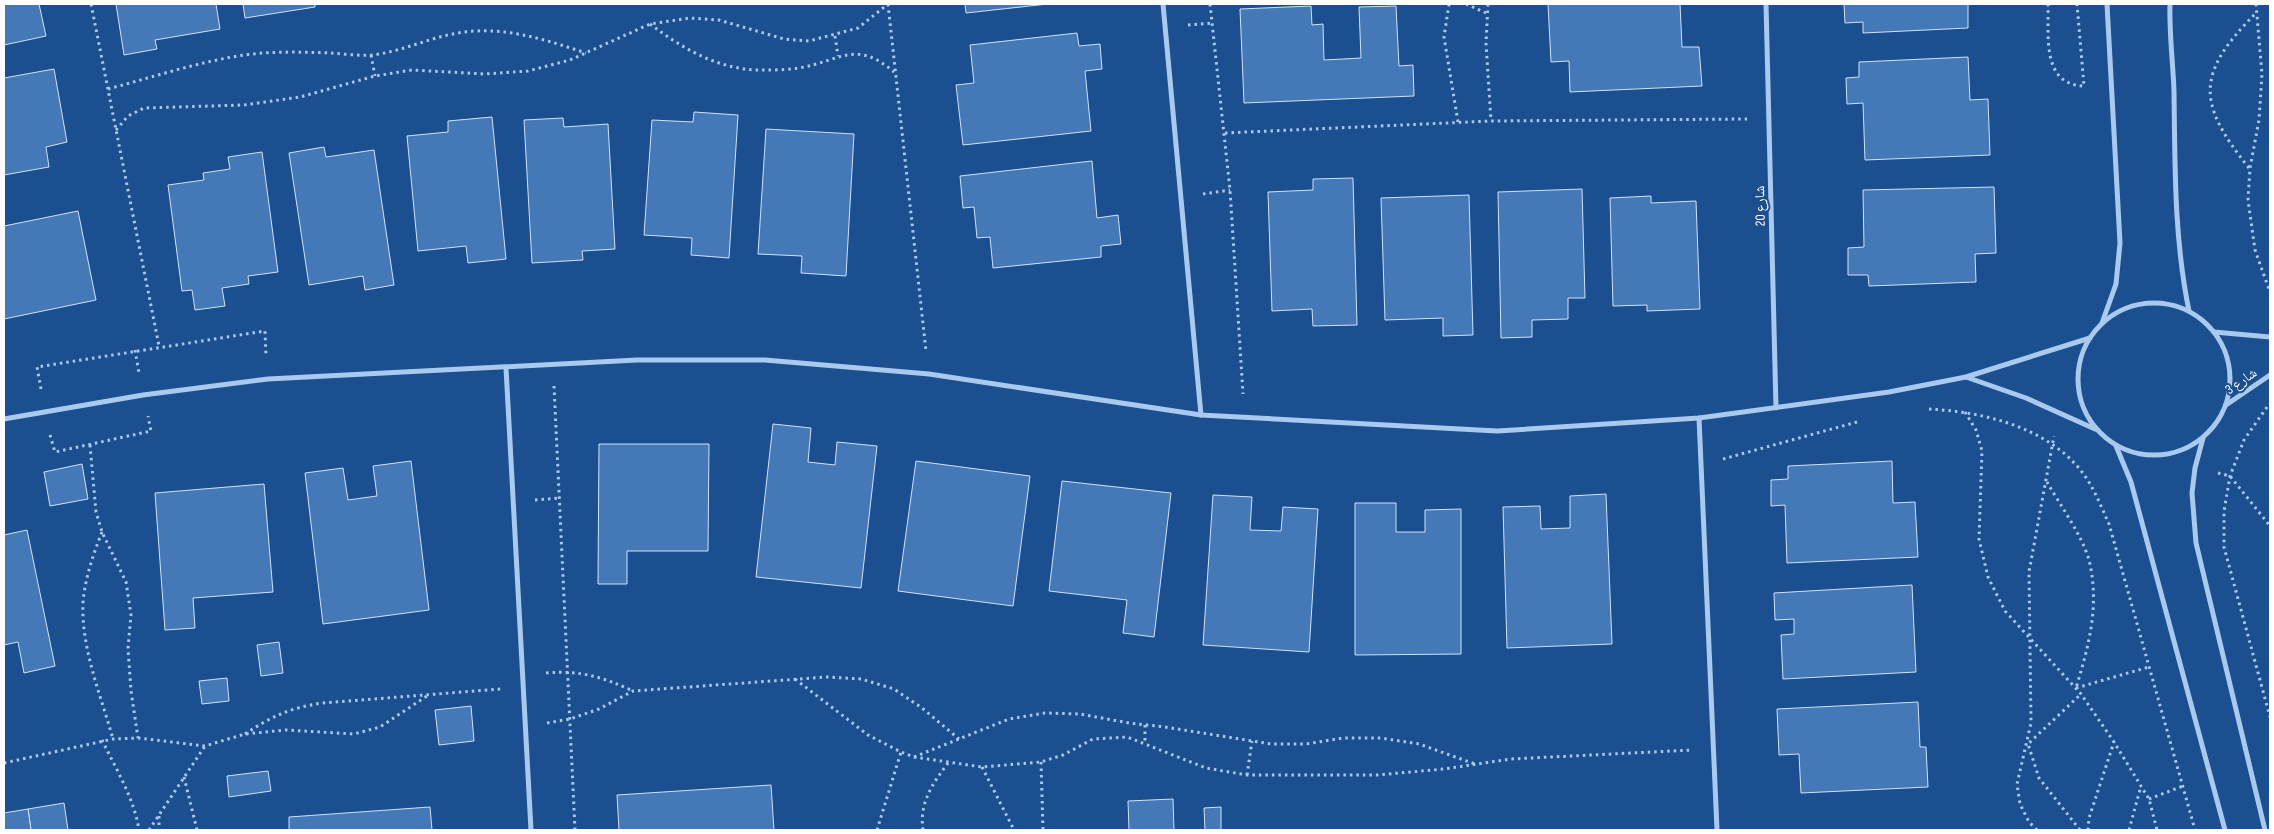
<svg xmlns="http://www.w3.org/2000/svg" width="2274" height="834" viewBox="0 0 2274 834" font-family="'Sofia Sans Condensed','Noto Naskh Arabic',sans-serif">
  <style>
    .building { fill: #4478b7; stroke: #cfe3fa }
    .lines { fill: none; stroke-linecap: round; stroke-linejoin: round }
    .path { stroke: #a9c9ee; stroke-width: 3; stroke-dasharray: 2.5 4; stroke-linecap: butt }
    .minor { stroke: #a9c9ee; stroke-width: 5 }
    .labels { text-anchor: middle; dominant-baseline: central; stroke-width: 4; stroke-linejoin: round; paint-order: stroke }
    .street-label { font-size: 14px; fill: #fff; stroke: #1b4f8f }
  </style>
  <rect width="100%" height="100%" fill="#1b4f8f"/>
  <g class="building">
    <path d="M4 4H39L46 36 4 45Z"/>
    <path d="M116 4H216L220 29 155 40 157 49 124 55Z"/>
    <path d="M243 4H315V7L245 18Z"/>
    <path d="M965 4H1048L966 13Z"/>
    <path d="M1548 4H1680L1682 47H1699L1702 86 1570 92 1569 61 1551 62Z"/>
    <path d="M1844 4H1968V28L1863 33V22L1845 23Z"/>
    <path d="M1311 6 1312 25 1323 24 1324 60 1361 58 1359 7 1396 6 1399 66 1413 65 1414 96 1244 103 1240 9Z"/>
    <path d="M1077 33 1079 46 1100 44 1102 69 1085 71 1091 131 963 145 956 85 974 83 970 45Z"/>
    <path d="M1968 57 1970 100 1988 99 1990 155 1865 160 1863 103 1847 104 1846 78 1859 77V62Z"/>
    <path d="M54 69 67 142 46 147 49 167 4 175V78Z"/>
    <path d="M694 112 738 115 729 258 691 255 692 238 644 235 652 120 693 122Z"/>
    <path d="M492 117 506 259 468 263 466 246 418 251 407 136 448 132V121Z"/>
    <path d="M563 118 564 127 608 124 615 249 582 251 583 260 532 263 524 120Z"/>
    <path d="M766 129 854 134 846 276 801 273 802 256 758 254Z"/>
    <path d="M324 147 326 157 374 150 394 285 365 290 363 276 309 285 289 153Z"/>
    <path d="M262 152 278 272 248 276 249 284 222 288 225 306 195 310 192 290 182 291 168 185 204 180 203 173 230 169 228 157Z"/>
    <path d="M1092 161 1097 218 1118 215 1121 244 1101 246V257L993 268 990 237 977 238 974 207 963 208 960 176Z"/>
    <path d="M1353 178 1357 325 1313 326 1312 309 1272 311 1268 192 1313 190V179Z"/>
    <path d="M1994 187 1996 253 1975 254 1976 282 1869 286 1868 275H1848V248L1864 247 1863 190Z"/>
    <path d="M1582 189 1585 298H1568V319L1532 320V337L1501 338 1498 192Z"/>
    <path d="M1469 195 1473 335 1443 336V318L1385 320 1381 198Z"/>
    <path d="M1651 196V203L1696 201 1700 309 1647 311V305L1613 306 1610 198Z"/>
    <path d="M78 211 96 300 4 319V226Z"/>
    <path d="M773 424 811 428 808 462 835 465 837 442 877 446 861 588 756 577Z"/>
    <path d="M599 444H709L708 551H627V584H598Z"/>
    <path d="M411 461 429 610 323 624 305 473 343 468 348 500 377 496 373 466Z"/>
    <path d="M916 461 1030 476 1013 606 898 591Z"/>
    <path d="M1892 461 1893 503 1915 502 1918 557 1787 563 1785 505 1771 506V480L1788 479V466Z"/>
    <path d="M82 464 88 499 50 506 44 472Z"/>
    <path d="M1062 481 1171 493 1154 637 1123 633 1127 600 1049 591Z"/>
    <path d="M264 484 273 592 193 598 195 628 165 630 155 493Z"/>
    <path d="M1606 494 1612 644 1507 648 1503 507 1540 506 1541 529 1570 528V496Z"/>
    <path d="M1213 495 1252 497 1250 530 1281 531 1283 507 1318 509 1309 652 1203 645Z"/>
    <path d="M1355 503H1396V532H1425V510L1461 509V654L1355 655Z"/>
    <path d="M27 530 55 666 24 673 18 642 4 645V535Z"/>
    <path d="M1912 585 1916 672 1783 679 1781 635 1794 634V619L1775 620 1774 593Z"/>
    <path d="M279 642 283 673 261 676 257 645Z"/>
    <path d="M227 678 229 701 202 704 199 681Z"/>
    <path d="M1918 702 1920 747H1926L1928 787 1801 793 1799 754 1779 755 1777 709Z"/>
    <path d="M471 706 474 741 439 745 435 710Z"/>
    <path d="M268 771 271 791 229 797 227 776Z"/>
    <path d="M771 785 774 830H619L617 795Z"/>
    <path d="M1173 799 1174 830H1129L1128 801Z"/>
    <path d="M64 803 68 830H31L28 809Z"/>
    <path d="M430 807 432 830H289V817Z"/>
    <path d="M1221 807V830H1205L1204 808Z"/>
    <path d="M28 809 31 830H4V813Z"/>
  </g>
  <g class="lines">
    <g class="path">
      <path d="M91 4 159 346"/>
      <path d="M888 4 926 351"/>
      <path d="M1210 4 1230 190 1243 394"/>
      <path d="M1449 4 1444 37 1458 122"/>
      <path d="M1466 4 1486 13"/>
      <path d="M1488 4 1486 43 1491 121"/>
      <path d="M2048 4C2049 35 2041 85 2084 86L2077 4"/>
      <path d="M2256 4 2262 74 2259 120 2250 168 2248 200 2255 250 2270 292"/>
      <path d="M650 24C682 48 718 70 761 70 773 70 787 70 799 68 840 61 856 39 894 72"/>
      <path d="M1188 25 1212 23"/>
      <path d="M835 36 838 56"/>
      <path d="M371 55 375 76"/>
      <path d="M108 89C153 77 198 62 244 55 273 51 302 52 331 53 344 54 359 56 372 55 400 52 426 39 453 34 499 24 543 39 586 53"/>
      <path d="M116 130 128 116 144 108 244 105 300 97 375 76 412 70 485 74 528 71 570 60 650 24 690 18 719 20 784 39 809 41 858 28 888 4"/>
      <path d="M1225 133 1491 121 1747 119"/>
      <path d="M2249 168C2196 102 2196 73 2257 12"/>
      <path d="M1203 194 1230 190"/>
      <path d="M135 350 139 373"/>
      <path d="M554 386 575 830"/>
      <path d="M41 389 37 367 265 331 266 356"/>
      <path d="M2267 407 2244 440 2230 476 2224 511V547L2270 717"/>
      <path d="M1929 409C1981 412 2041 425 2078 467 2092 483 2100 504 2109 524L2195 830"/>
      <path d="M1965 412 1976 430 1982 451 1979 539 1988 577 2005 611 2081 694 2114 742 2149 799 2157 830"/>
      <path d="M50 435 55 452 151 431 148 416"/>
      <path d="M90 445 96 512 102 532 126 582 131 615 128 648 131 691 138 738"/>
      <path d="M1723 459 1857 422"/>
      <path d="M2218 473 2230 476 2270 526"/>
      <path d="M2047 482C2060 505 2082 535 2089 560 2100 605 2089 645 2076 688"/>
      <path d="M535 500 559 498"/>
      <path d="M102 532C93 555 85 578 83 603 81 648 101 696 113 739"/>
      <path d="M546 673C581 670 602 677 633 691"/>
      <path d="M795 679 868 735 901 752 914 757 982 767 1041 762 1063 755 1093 739 1127 737 1206 768 1247 775H1377L1444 769 1511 759 1692 750"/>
      <path d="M2076 688 2149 667"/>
      <path d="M547 723 570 719 599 709 633 691 827 677 861 679 894 689 922 708 959 739"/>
      <path d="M1145 725V744"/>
      <path d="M245 734C272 716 290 708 322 703L501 689"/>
      <path d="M102 740C116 769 134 798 139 830"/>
      <path d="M914 757 1009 719 1045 713 1080 714 1129 723 1165 727 1271 744H1306L1343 738H1381L1419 744 1475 764"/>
      <path d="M1041 762 1043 830"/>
      <path d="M4 763 113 739 138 738 205 746 245 734 286 730 354 734 380 727 430 694"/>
      <path d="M982 767 1014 830"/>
      <path d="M1247 775 1252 741"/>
      <path d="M184 777 197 830"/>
      <path d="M2149 799 2183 786"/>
      <path d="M159 816V830"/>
      <path d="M149 830 205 746"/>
      <path d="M877 830 901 752"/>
      <path d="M923 830C919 804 932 784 948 763"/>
      <path d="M2037 830 2029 822 2020 804 2017 784 2031 723 2029 572 2054 436"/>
      <path d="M2080 830 2039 778 2028 744 2081 694"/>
      <path d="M2088 830 2089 818 2114 742"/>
      <path d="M2129 830 2141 786"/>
    </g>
    <g class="minor">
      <path d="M1163 4 1201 415"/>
      <path d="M1766 4 1776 408"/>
      <path d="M2170 4C2169 33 2173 62 2174 91 2175 165 2174 238 2189 311"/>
      <circle cx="2154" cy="379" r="76"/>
      <path d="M2102 323 2116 284 2120 243 2107 4"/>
      <path d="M2214 332 2270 337"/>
      <path d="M506 368 531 830"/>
      <path d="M1966 377 2026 398 2095 429"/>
      <path d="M2226 405 2270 375"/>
      <path d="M1699 418 1717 830"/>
      <path d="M4 419 143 395 268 379 637 360H765L929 374 1201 415 1497 431 1699 418 1889 392 1966 377 2090 338"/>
      <path d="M2203 438 2195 468 2192 493 2196 543 2265 830"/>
      <path d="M2116 446 2131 482 2225 830"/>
    </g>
  </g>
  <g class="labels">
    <g class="street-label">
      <text transform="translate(1760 206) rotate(-91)">شارع 20</text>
      <text transform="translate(2241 381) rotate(-35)">شارع 3</text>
    </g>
  </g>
  <rect width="2274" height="834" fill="none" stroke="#ffffff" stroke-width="10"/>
</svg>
